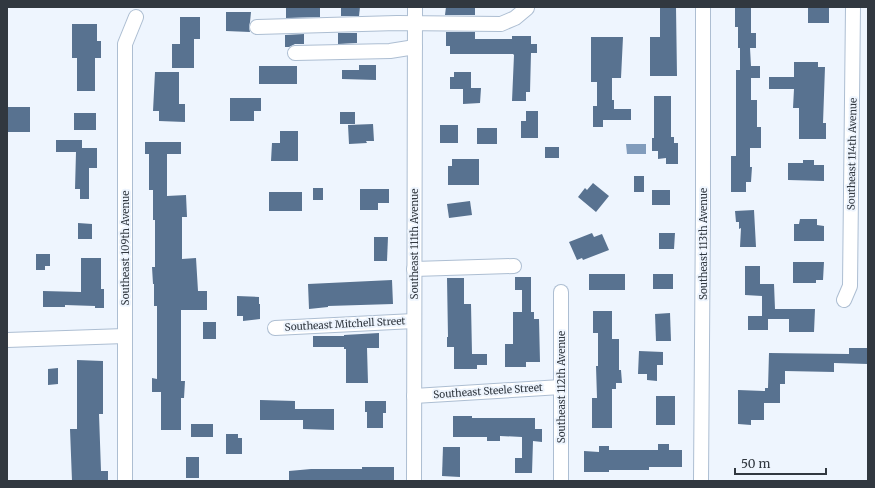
<svg xmlns="http://www.w3.org/2000/svg" width="875" height="488" viewBox="0 0 875 488" font-family="Merriweather,serif">
  <style>
    .water { fill: #819cbc }
    .building { fill: #587290 }
    .lines { fill: none; stroke-linecap: round; stroke-linejoin: round }
    .minor-casing { stroke: #adbed2; stroke-width: 16 }
    .minor { stroke: #fff; stroke-width: 14 }
    .labels { text-anchor: middle; dominant-baseline: central; stroke-width: 4; stroke-linejoin: round; paint-order: stroke }
    .street-label { font-size: 10px; fill: #313840; stroke: #eef5fe }
  </style>
  <rect width="100%" height="100%" fill="#eef5fe"/>
  <path class="water" d="M626 144H646V154H627Z"/>
  <g class="building">
    <path d="M341 7H360L359 16H341Z"/>
    <path d="M446 7H475V15H445Z"/>
    <path d="M660 7H676L677 76H650V37H660Z"/>
    <path d="M735 7H751V33H756V48H750L751 66H760V78H751V100H757V127H761V148H750V167H752L751 182H746V192H731V156H736V70H740V48H738V27H735Z"/>
    <rect x="808" y="7" width="21" height="16"/>
    <path d="M286 8H320V17L286 18Z"/>
    <path d="M226 12H251L250 22 249 27 250 32 226 31Z"/>
    <path d="M180 17H200V39H194V68H172V44H180Z"/>
    <path d="M72 24H97V41H101V58H95V91H77V58H72Z"/>
    <path d="M446 32H475V39H512V36H531V44H537V53H531L530 92H526V101H512L514 55 513 54H450V46H446Z"/>
    <path d="M338 33H357V43L338 44Z"/>
    <path d="M304 34V44H295L289 47H285V35Z"/>
    <path d="M591 37H623L621 78H612V100H614V109H631V120H603V127H593V106H597V82H591Z"/>
    <path d="M794 62H818V67H825L823 123H826V139H799V108H793L794 89H769V77H794Z"/>
    <path d="M359 65H376V80L342 79V70H359Z"/>
    <rect x="259" y="66" width="38" height="18"/>
    <path d="M155 72H179V104H185V122L159 121V111H153Z"/>
    <path d="M454 72H471V88H481L480 103 463 104V89H450V77H454Z"/>
    <path d="M654 96H671V137H674V143H678V164H666V158L658 159V151H652V138H654Z"/>
    <path d="M230 98H261V111H254V121H230Z"/>
    <rect x="7" y="107" width="23" height="25"/>
    <path d="M526 111H538V138H521V121H526Z"/>
    <rect x="340" y="112" width="15" height="12"/>
    <rect x="74" y="113" width="22" height="17"/>
    <path d="M373 124 374 141H366L367 143 349 144 348 125Z"/>
    <rect x="440" y="125" width="18" height="18"/>
    <rect x="477" y="128" width="20" height="16"/>
    <path d="M280 131H298V161H271L272 143H280Z"/>
    <path d="M56 140H82V148H97V168H89V199H80V189H75L76 152H56Z"/>
    <path d="M145 142H181V154H167V196L186 195 187 217H182V259L196 258 198 291H207V310H181V381H185L184 398H181V430H161V392H152V378L157 379V306H154V284H153L152 267H155V220H153V190H149V154H145Z"/>
    <rect x="545" y="147" width="14" height="11"/>
    <path d="M452 159H479V185H448V166H452Z"/>
    <path d="M803 160H814V165H824V181L788 180V163H803Z"/>
    <rect x="634" y="176" width="10" height="16"/>
    <path d="M593 183 609 196 596 212 578 197 585 188 587 190Z"/>
    <rect x="313" y="188" width="10" height="12"/>
    <path d="M360 189H389V203H378V210H360Z"/>
    <rect x="652" y="190" width="18" height="15"/>
    <rect x="269" y="192" width="33" height="19"/>
    <path d="M470 201 472 215 449 218 447 204Z"/>
    <path d="M754 210 756 247H740L741 228 739 229V222H736L735 211Z"/>
    <path d="M800 219H817V225L824 226V241H794V224H799Z"/>
    <path d="M78 223 92 224V239H78Z"/>
    <path d="M592 233 594 237 602 234 609 250 583 260 582 258 577 260 569 242Z"/>
    <path d="M659 233H675L674 249H659Z"/>
    <path d="M374 237H388L387 261H374Z"/>
    <path d="M36 254H50V266H45V270H36Z"/>
    <path d="M81 258H101V289H104V308H95V306L65 305V307H43V291L81 292Z"/>
    <path d="M793 262H824L823 280H816V283H793Z"/>
    <path d="M745 266H760V284H774L775 309H815L814 332H789V319H768V330H748V316H762V296L745 295Z"/>
    <rect x="589" y="274" width="36" height="16"/>
    <rect x="653" y="274" width="20" height="15"/>
    <path d="M515 277H531V312H534V319H539L540 362H526V367H505V344H513V312H522V290H515Z"/>
    <path d="M447 278H464V304H471L472 354H487V365H477V369H454V347H447V337H448Z"/>
    <path d="M392 280 393 304 328 306V307L309 309 308 284Z"/>
    <path d="M237 296 259 297V304H260V319L243 321V316H237Z"/>
    <path d="M593 311H612V339H619V370H621L622 383H616V389H612V428H592V398H597L596 366H598V333H593Z"/>
    <path d="M670 313 671 341H656L655 314Z"/>
    <rect x="203" y="322" width="13" height="17"/>
    <path d="M379 333V348H367L368 383H346V349H344V347H313V336H344V335Z"/>
    <path d="M849 348H868V364L834 363V372L785 371V384H780V403H764V420H751V425L738 424V390L765 391V388H768L769 353 849 354Z"/>
    <path d="M639 351 663 352V365H657V381L647 380V374H638Z"/>
    <path d="M77 360 103 361V414H99L101 471H108V481H72L70 429H77Z"/>
    <path d="M58 368V384L48 385V369Z"/>
    <rect x="656" y="396" width="19" height="29"/>
    <path d="M260 400 295 401V409H334V430L303 429V420H260Z"/>
    <path d="M365 401H386V413H383V428H367V412H365Z"/>
    <path d="M453 416H472V418H535V429H542V442L533 441 532 473H515V458H522V437L500 436V441H487V437H453Z"/>
    <rect x="191" y="424" width="22" height="13"/>
    <path d="M226 434H238V438H242V454H226Z"/>
    <path d="M658 444H669V450H682V467H649V470H609V472H584V451L599 452V446H609V450H658Z"/>
    <path d="M443 447H460V477L442 476Z"/>
    <rect x="186" y="457" width="13" height="21"/>
    <path d="M362 467H394V481H289V471L311 469H362Z"/>
  </g>
  <g class="lines">
    <g class="minor-casing">
      <g id="minor">
        <path d="M257 27 397 23 501 24 515 18 527 8"/>
        <path d="M295 53 390 51 415 47"/>
        <path d="M414 269 514 266"/>
        <path d="M561 292V481"/>
        <path d="M844 300 850 286 853 7"/>
        <path d="M275 328 414 321"/>
        <path d="M7 340 125 336"/>
        <path d="M414 396 561 387"/>
        <path d="M125 481V44L136 17"/>
        <path d="M414 481 415 7"/>
        <path d="M701 481 703 206V7"/>
      </g>
    </g>
    <use href="#minor" class="minor"/>
  </g>
  <g class="labels">
    <g class="street-label">
      <text transform="translate(852 154) rotate(-89)">Southeast 114th Avenue</text>
      <text transform="translate(414 244) rotate(-90)">Southeast 111th Avenue</text>
      <text transform="translate(703 244) rotate(-90)">Southeast 113th Avenue</text>
      <text transform="translate(125 248) rotate(-90)">Southeast 109th Avenue</text>
      <text transform="translate(345 324) rotate(-3)">Southeast Mitchell Street</text>
      <text transform="translate(561 387) rotate(-90)">Southeast 112th Avenue</text>
      <text transform="translate(488 391) rotate(-4)">Southeast Steele Street</text>
    </g>
  </g>
  <rect width="875" height="488" fill="none" stroke="#313840" stroke-width="16"/>
  <path d="M735 468v6h91v-6" fill="none" stroke="#313840" stroke-width="2"/>
  <text x="741" y="468" font-size="12" fill="#313840" stroke="#eef5fe" stroke-width="3" paint-order="stroke">50 m</text>
</svg>
